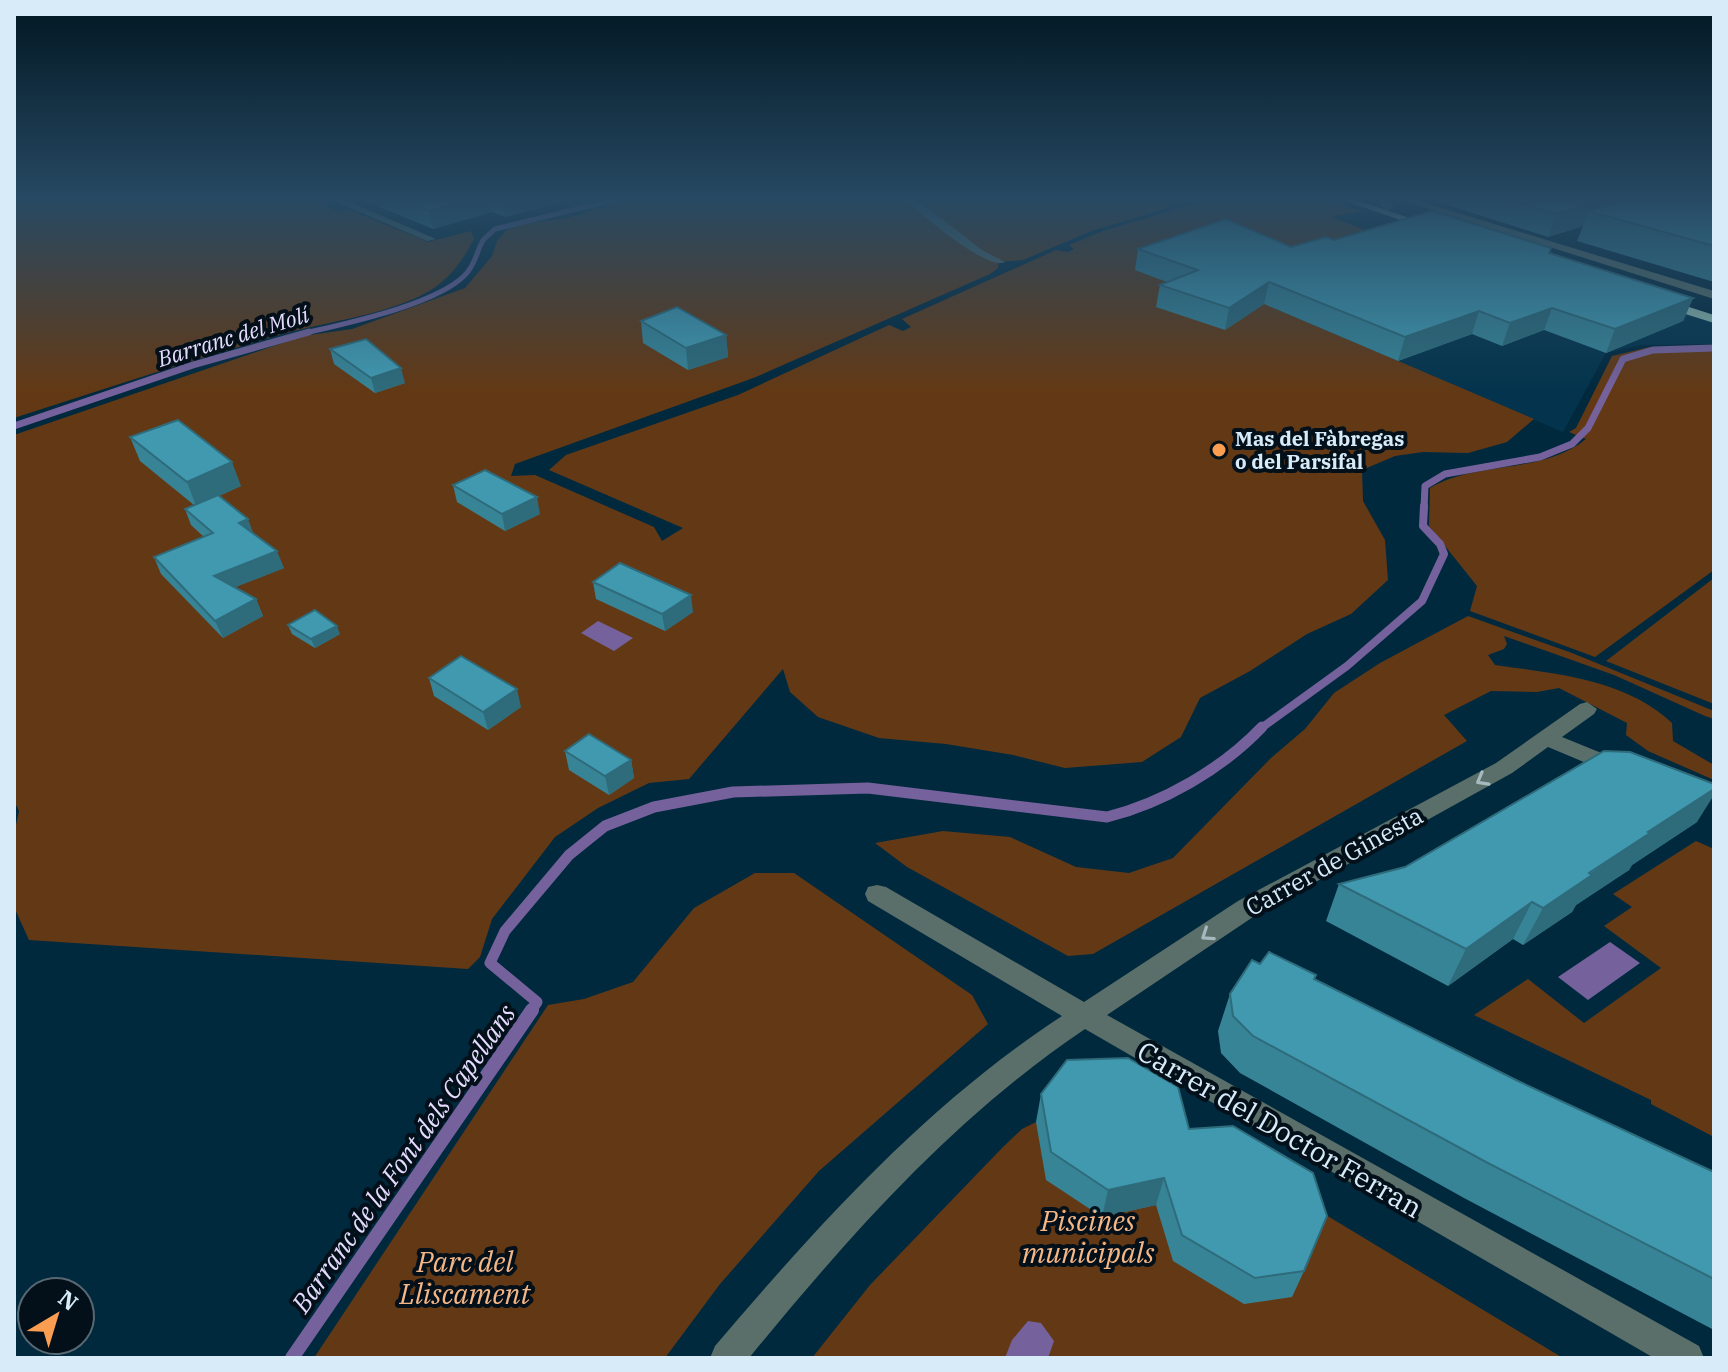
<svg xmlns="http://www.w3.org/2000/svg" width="1728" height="1372" viewBox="0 0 1728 1372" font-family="'IBM Plex Serif',serif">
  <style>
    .built { fill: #04344d }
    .green { fill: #633915 }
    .water { fill: #75629c }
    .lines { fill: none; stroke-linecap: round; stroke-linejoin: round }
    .stream-far4 { stroke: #75629c; stroke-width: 5 }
    .stream-far3 { stroke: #75629c; stroke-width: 7 }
    .stream-far2 { stroke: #75629c; stroke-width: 8 }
    .stream-far1 { stroke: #75629c; stroke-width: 11 }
    .stream { stroke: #75629c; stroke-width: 14 }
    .street { fill: #5a6f69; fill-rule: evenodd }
    .primary { fill: #8db8ad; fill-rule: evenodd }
    .wall { fill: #388497 }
    .shaded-wall { fill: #2e6b7b }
    .building { fill: #4199b0; stroke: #2e6b7b; stroke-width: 2 }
    .oneway { stroke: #a5b9bf }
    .poi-dot { fill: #fb9e51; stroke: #03101a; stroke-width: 3 }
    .labels { text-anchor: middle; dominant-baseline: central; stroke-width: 8; stroke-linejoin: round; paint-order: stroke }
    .far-poi-label { font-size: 20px; font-weight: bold; fill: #d7ebf9; stroke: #03101a; text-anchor: start }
    .far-water-label { font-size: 22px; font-style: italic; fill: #e5dcfe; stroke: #03101a }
    .street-label { font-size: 24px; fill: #d7ebf9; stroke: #03101a }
    .water-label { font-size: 26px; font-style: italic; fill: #e5dcfe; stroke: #03101a }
    .near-street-label { font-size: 28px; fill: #d7ebf9; stroke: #03101a }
    .near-park-label { font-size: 28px; font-style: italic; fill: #f6b787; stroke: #03101a }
  </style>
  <rect width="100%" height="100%" fill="#01293e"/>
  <path class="built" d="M1351 249 1714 317V344L1641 345 1606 353 1563 432 1264 304Z"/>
  <g class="green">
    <path d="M14 198H308L338 212 348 209 428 242 471 231 474 239C461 263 448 282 422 295 377 317 323 322 275 336 188 361 101 390 14 418Z"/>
    <path d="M630 198H1202L1091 231 1023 260 999 262 998 268 990 274 756 377 515 464 511 476 535 475 654 527 662 541 683 528 549 470 566 455 738 395 889 325 903 331 911 327 902 319 1056 250 1068 252 1074 249 1069 245 1103 231 1214 198H1321L1360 211 1331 217 1392 240 1265 304 1534 419 1507 442 1468 453 1423 452 1395 456 1362 470 1363 501 1385 540 1388 580 1351 614 1307 634 1250 671 1200 698 1181 737 1142 762 1065 768 1013 755 946 744 879 738 818 717 790 692 783 669 689 779 649 783 598 808 555 837 492 919 480 957 468 969 29 940 14 907V834L19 811 14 801V435L303 336 352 329 465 288 492 256 497 241 506 230 524 224 571 217Z"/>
    <path d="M1650 347 1714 348V570L1595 657 1470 611 1477 586 1429 526 1430 488C1477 460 1542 475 1586 439L1569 432 1576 428 1612 356Z"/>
    <path d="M1714 578V704L1606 661Z"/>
    <path d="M1468 616 1572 653 1714 711V719L1705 716 1614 675 1504 636 1507 644 1504 649 1488 655 1495 665C1556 674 1625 679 1672 723L1673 741 1714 765V780L1648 751 1626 735 1627 723 1559 688 1537 692 1491 691 1444 715 1467 741 1093 954 1068 956 907 867 875 843 943 831 1010 837 1076 867 1129 873 1173 858 1271 758 1305 729 1334 693 1380 663Z"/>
    <path d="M1696 841 1714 849V1137L1651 1104V1100L1474 1015 1528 979 1584 1023 1661 968 1604 926 1632 907 1613 894Z"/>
    <path d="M755 873H794L972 995 988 1024 819 1171 720 1284 665 1358H314L548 1005 584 999 633 982 694 908Z"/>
    <path d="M1036 1122 1181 1157 1223 1153 1563 1358H812L870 1285 1003 1147 1022 1129Z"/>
  </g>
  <g class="water">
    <path d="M598 621 633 638 614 651 581 633Z"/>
    <path d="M1610 942 1640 963 1588 1000 1558 977Z"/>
    <path d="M1028 1321 1041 1323 1054 1341 1048 1358H1005L1012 1340Z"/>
  </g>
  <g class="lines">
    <path class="stream-far4" d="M301 334C343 324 436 305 465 275 475 265 476 254 482 242 484 238 491 233 495 229L622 198"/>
    <g class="stream-far3">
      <path d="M14 426 193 365 309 332"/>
      <path d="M1424 508 1425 486 1445 474 1540 457 1572 444 1588 428 1623 359 1653 350 1714 348"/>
    </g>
    <path class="stream-far2" d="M1260 729 1347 666 1422 601 1444 554 1440 544 1423 526 1424 506"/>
    <path class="stream-far1" d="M530 1012 537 1002 490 963 505 931 569 855 605 826 654 807 733 792 868 788 1107 817C1163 803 1222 769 1262 727"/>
    <path class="stream" d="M292 1358 532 1010"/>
    <g class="street">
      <path d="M327 198H340L436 239 427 241Z"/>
      <path d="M904 198H915L982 250 1005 262C988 272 918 212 904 198Z"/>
      <path d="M1377 198H1387L1394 208 1385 210Z"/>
      <path d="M1395 198H1409L1714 291V299Z"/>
      <path d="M1587 702 1597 709 1594 714 1562 737 1626 763 1629 768 1626 773H1610L1548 747 1512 773 1256 915 1107 1015 1699 1346 1704 1358H1654L1085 1029C953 1118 849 1236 749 1358H710L715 1346C819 1224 927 1104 1062 1016L868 901 865 894 868 887 877 885 886 887 1084 1002 1238 901 1496 763 1580 704Z"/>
    </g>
    <g class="primary">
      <path d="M1336 198H1350L1433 226 1424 228Z"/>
      <path d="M1664 299 1714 315V323L1660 306 1658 303Z"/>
    </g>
  </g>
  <g class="wall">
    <path d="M358 198H580L505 217 492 212 433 229Z"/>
    <path d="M1426 198H1623L1622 201 1714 199V282L1577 241 1583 226 1548 237Z"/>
    <path d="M1334 240 1549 253 1693 298 1683 321 1606 353 1544 330 1502 346 1472 334 1398 361 1264 304 1225 330 1156 307 1160 285 1167 282 1135 270 1138 249 1291 247Z"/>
    <path d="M641 321 726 335 728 357 688 370 643 343Z"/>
    <path d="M330 349 405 383 375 393 334 364Z"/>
    <path d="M130 437 241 486 219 496 284 568 235 587 256 599 263 616 223 638 161 574 154 557 204 537 191 525 185 509 194 505 140 461Z"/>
    <path d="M453 485 540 514 505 531 457 502Z"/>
    <path d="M593 582 693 612 665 631 596 599Z"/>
    <path d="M288 625 340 634 315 648 292 634Z"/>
    <path d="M429 678 521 707 488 730 434 696Z"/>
    <path d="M565 751 631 760 634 778 609 795 569 770Z"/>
    <path d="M1697 822 1632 865 1629 870 1576 905 1572 912 1523 945 1513 939 1448 986 1326 921 1339 884Z"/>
    <path d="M1260 964 1314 979 1518 1081 1714 1172V1330L1464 1198 1240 1073 1221 1053 1218 1031 1230 994Z"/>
    <path d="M1041 1094 1304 1271 1292 1297 1244 1304 1173 1261 1156 1205 1102 1217 1046 1180 1036 1122Z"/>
  </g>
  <g class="shaded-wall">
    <path d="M477 198H489L492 212 433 229 429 211Z"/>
    <path d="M508 198H580L505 217 502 199Z"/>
    <path d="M1609 198H1623L1616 215 1588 211 1583 226 1548 237 1556 214Z"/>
    <path d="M1269 282 1264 304 1225 330 1229 308Z"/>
    <path d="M1693 298 1683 321 1606 353 1615 329Z"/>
    <path d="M1552 308 1544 330 1502 346 1510 323Z"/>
    <path d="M1479 311 1472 334 1398 361 1405 337Z"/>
    <path d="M726 335 728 357 688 370 686 348Z"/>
    <path d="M401 368 405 383 375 393 371 378Z"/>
    <path d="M232 462 241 486 196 506 187 482Z"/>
    <path d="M537 497 540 514 505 531 502 514Z"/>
    <path d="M248 519 254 535 239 523Z"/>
    <path d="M277 551 284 568 221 593 214 576Z"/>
    <path d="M691 595 693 612 665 631 662 614Z"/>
    <path d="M256 599 263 616 223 638 215 621Z"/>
    <path d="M337 626 340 634 315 648 311 639Z"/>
    <path d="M517 689 521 707 488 730 483 712Z"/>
    <path d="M631 760 634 778 609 795 605 776Z"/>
    <path d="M1714 789V795L1697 822 1632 865 1629 870 1576 905 1572 912 1523 945 1543 908 1648 832Z"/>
    <path d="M1532 902 1513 939 1448 986 1466 949Z"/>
    <path d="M1164 1178 1156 1205 1102 1217 1108 1190Z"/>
  </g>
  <g class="building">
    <path d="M396 198H477L429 211Z"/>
    <path d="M1502 198H1609L1556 214Z"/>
    <path d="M1633 198H1708L1714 199V246L1588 211Z"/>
    <path d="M1432 211 1551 248 1549 253 1693 298 1615 329 1552 308 1510 323 1479 311 1405 337 1269 282 1229 308 1160 285 1198 270 1138 249 1226 219 1291 247 1326 237 1334 240Z"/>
    <path d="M677 307 726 335 686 348 641 321Z"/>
    <path d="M366 339 401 368 371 378 330 349Z"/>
    <path d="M178 420 232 462 187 482 130 437Z"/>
    <path d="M485 470 537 497 502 514 453 485Z"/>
    <path d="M218 495 248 519 239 523 277 551 214 576 256 599 215 621 154 557 213 533 185 509Z"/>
    <path d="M620 563 691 595 662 614 593 582Z"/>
    <path d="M315 610 337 626 311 639 288 625Z"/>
    <path d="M461 656 517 689 483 712 429 678Z"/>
    <path d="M589 734 631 760 605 776 565 751Z"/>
    <path d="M1604 751 1630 752 1714 784V789L1648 832 1650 833 1589 873 1592 875 1543 908 1532 902 1466 949 1339 884 1405 867Z"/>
    <path d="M1269 952 1316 975 1314 979 1518 1081 1714 1172V1279L1486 1162 1253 1036 1233 1016 1230 994 1252 960 1260 964Z"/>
    <path d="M1128 1058 1178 1087 1189 1129 1233 1126 1313 1173 1327 1216 1304 1271 1255 1278 1182 1235 1164 1178 1108 1190 1051 1152 1041 1094 1067 1060Z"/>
  </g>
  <defs><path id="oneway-chevron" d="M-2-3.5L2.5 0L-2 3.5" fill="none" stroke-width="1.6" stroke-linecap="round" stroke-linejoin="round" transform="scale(2)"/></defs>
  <g class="oneway">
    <use href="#oneway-chevron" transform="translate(1482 780) rotate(151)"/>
    <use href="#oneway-chevron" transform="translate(1207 935) rotate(146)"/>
  </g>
  <linearGradient id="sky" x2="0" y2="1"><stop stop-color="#011722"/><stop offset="0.51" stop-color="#274963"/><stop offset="1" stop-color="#274963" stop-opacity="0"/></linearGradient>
  <rect width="1728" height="390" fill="url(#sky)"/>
  <circle class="poi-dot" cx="1219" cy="450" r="8"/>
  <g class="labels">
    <g class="far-poi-label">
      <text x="1235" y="438">Mas del Fàbregas<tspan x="1235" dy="23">o del Parsifal</tspan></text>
    </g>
    <g class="far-water-label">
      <text transform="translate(233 336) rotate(-17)">Barranc del Molí</text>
    </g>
    <g class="street-label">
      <text transform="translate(1334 861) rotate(-29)">Carrer de Ginesta</text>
    </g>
    <g class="water-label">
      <text transform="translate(403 1158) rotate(-55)">Barranc de la Font dels Capellans</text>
    </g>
    <g class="near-street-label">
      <text transform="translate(1280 1129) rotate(30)">Carrer del Doctor Ferran</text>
    </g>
    <g class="near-park-label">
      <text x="1088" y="1220">Piscines<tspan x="1088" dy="32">municipals</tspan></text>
      <text x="465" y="1261">Parc del<tspan x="465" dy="32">Lliscament</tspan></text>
    </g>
  </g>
  <rect width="1728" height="1372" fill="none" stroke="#d7ebf9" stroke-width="32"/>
  <g transform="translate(56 1316) rotate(38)"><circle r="38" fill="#03101a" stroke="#586873" stroke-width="2"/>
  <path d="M0-6L14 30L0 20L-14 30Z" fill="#fb9e51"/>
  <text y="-12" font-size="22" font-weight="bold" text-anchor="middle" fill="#d7ebf9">N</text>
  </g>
</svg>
